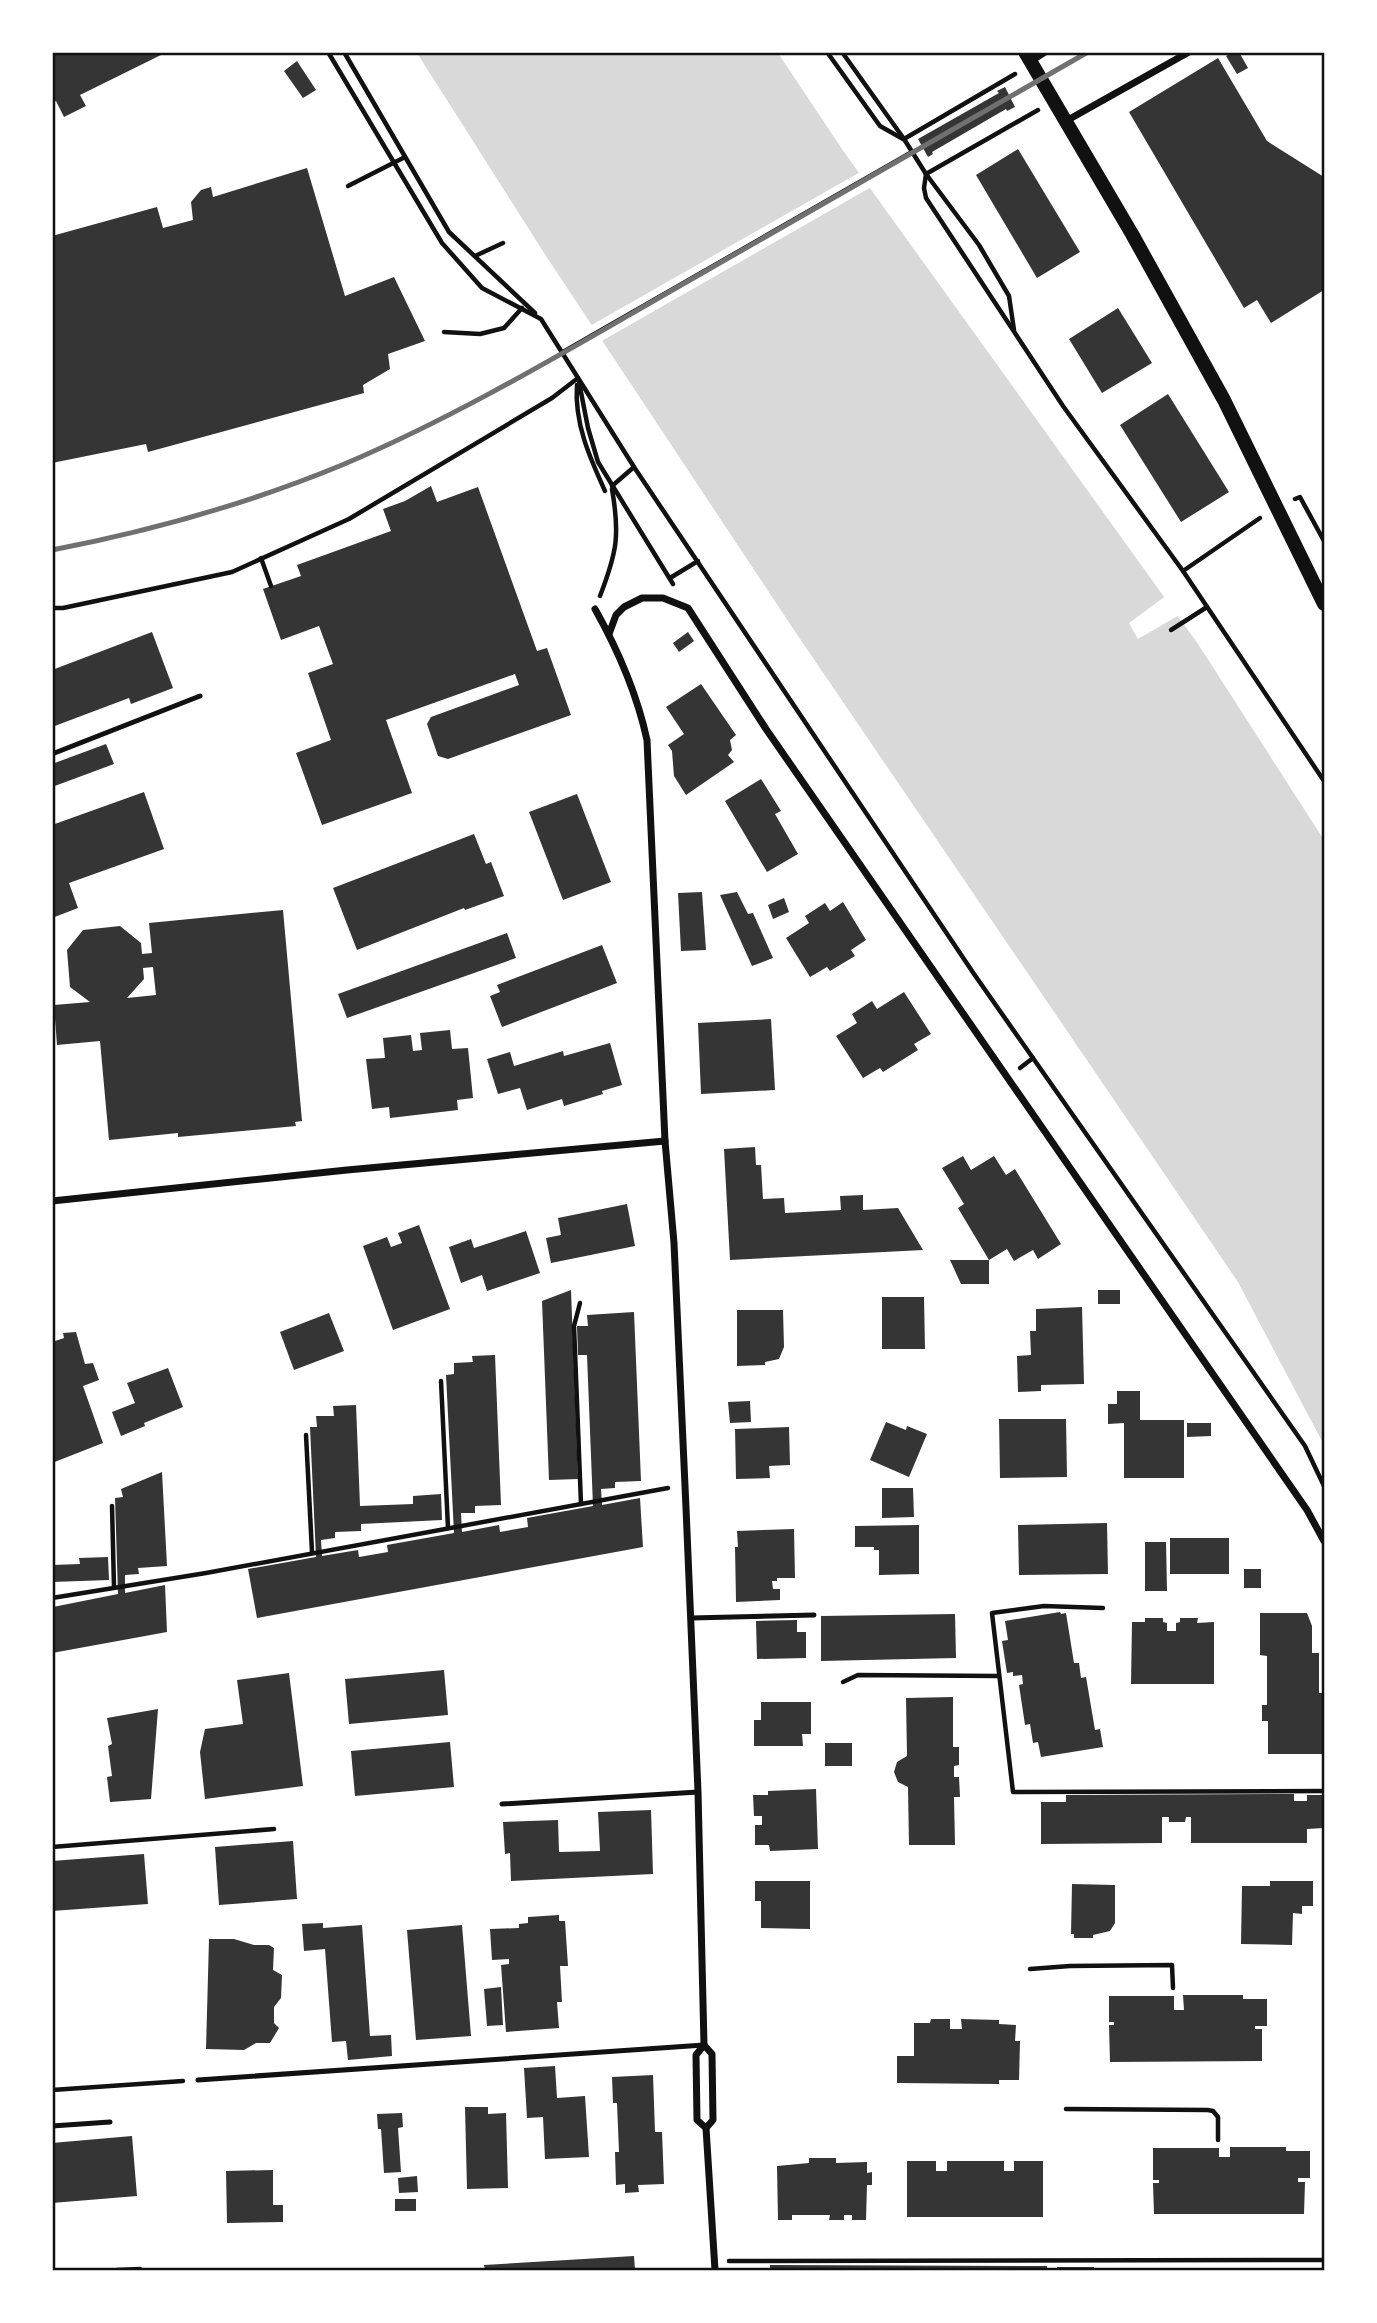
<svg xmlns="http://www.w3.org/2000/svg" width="1377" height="2323" viewBox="0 0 1377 2323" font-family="Manrope,sans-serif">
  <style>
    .water { fill: #d9d9d9 }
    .pier { fill: #fff }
    .building { fill: #353535; fill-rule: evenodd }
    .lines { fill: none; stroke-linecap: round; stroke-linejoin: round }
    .path { stroke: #111; stroke-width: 4.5 }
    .service { stroke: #111; stroke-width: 5 }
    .minor { stroke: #111; stroke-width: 7 }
    .secondary { stroke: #111; stroke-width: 14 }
    .rail { stroke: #707070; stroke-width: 5 }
    .neatline { fill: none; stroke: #111; stroke-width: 2.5 }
  </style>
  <rect width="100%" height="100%" fill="#fff"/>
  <path class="water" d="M417 53H778L844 152 1198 644 1324 840V1445L1238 1282 796 633 546 256Z"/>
  <g class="pier">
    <path d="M862 171 873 186 600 342 590 326Z"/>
    <path d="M1167 595 1181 614 1138 639 1129 623Z"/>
  </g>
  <g class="building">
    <path d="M52 52H167L80 95 86 106 64 117 56 101 52 103Z"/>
    <path d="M1233 52H1239L1248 68 1237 74 1226 56Z"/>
    <path d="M1218 58 1267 141 1324 177V290L1271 323 1257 300 1244 308 1129 112Z"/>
    <path d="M297 61 316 90 303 98 284 71Z"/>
    <path d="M1005 87 1015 107 1007 111 1006 109 932 152 933 154 928 157 918 139 999 93 997 91Z"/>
    <path d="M1018 149 1080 252 1037 278 976 175Z"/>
    <path d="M307 168 345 296 394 277 425 341 388 354 390 369 363 385 364 393 148 452 146 444 52 463V236L157 207 163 228 193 220 191 202 201 190 211 187 213 197Z"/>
    <path d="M1118 308 1152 363 1102 393 1069 339Z"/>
    <path d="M1168 394 1229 492 1181 522 1120 425Z"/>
    <path d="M431 486 437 502 478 487 537 651 547 648 571 715 448 759 438 756 427 724 431 717 519 685 515 674 386 720 412 793 322 825 296 753 331 740 308 673 333 664 319 626 281 640 263 589 301 576 297 565 391 531 383 509 405 501Z"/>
    <path d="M152 632 173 688 131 704 129 698 52 727V670Z"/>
    <path d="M688 632 694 641 679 652 673 643Z"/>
    <path d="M701 684 736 735 730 740 732 750 728 755 734 762 686 795 674 776 672 751 668 745 684 734 666 707Z"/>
    <path d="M106 744 114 764 52 787V764Z"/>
    <path d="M761 779 781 811 775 814 798 854 767 872 725 801Z"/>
    <path d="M144 792 164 849 69 883 78 908 52 918V825Z"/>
    <path d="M577 794 611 882 563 900 529 812Z"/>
    <path d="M474 834 486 864 491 862 504 896 465 910 464 908 357 950 333 888Z"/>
    <path d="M702 892 706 950 681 951 678 893Z"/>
    <path d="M737 892 748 914 753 913 773 958 752 966 720 895Z"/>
    <path d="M784 898 789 912 773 919 768 905Z"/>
    <path d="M843 902 866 940 851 950 855 956 830 971 827 967 810 977 786 938 809 923 805 916 825 903 830 911Z"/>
    <path d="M283 910 302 1121 295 1122 296 1126 178 1137V1133L109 1140 100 1041 57 1045 54 1005 90 1002 70 987 67 950 83 930 120 926 141 943 142 954 152 953 149 923ZM153 967 156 995 127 998 144 979 143 968Z"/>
    <path d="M507 933 516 958 347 1018 338 994Z"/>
    <path d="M602 945 617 983 502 1027 490 996 500 992 497 985Z"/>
    <path d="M904 992 931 1034 914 1044 918 1050 883 1072 880 1068 863 1078 836 1036 857 1023 852 1014 872 1001 877 1009Z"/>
    <path d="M771 1019 775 1090 701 1094 698 1023Z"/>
    <path d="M450 1030 452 1049 468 1048 473 1098 457 1100 458 1110 390 1118 389 1107 372 1109 366 1059 385 1058 383 1038 411 1035 413 1051 422 1050 420 1033Z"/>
    <path d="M610 1043 622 1085 602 1091 603 1094 564 1106 562 1099 527 1110 520 1088 498 1094 487 1059 510 1052 514 1066 563 1051 564 1056Z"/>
    <path d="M755 1147 756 1165H761L763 1199 784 1198 785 1213 841 1210 840 1196 863 1195V1210L898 1208 923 1250 730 1260 724 1149Z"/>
    <path d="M963 1156 971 1170 994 1156 1006 1175 1015 1169 1061 1244 1038 1259 1033 1250 1014 1261 1007 1249 989 1260 958 1208 964 1204 942 1168Z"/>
    <path d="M627 1204 635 1246 551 1263 546 1238 561 1235 558 1218Z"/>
    <path d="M419 1225 450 1309 393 1330 363 1246 387 1237 391 1247 402 1243 398 1233Z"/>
    <path d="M526 1231 540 1273 487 1291 482 1275 461 1283 449 1247 471 1239 474 1248Z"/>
    <path d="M950 1260H989V1284H961Z"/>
    <path d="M571 1290 578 1479 549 1480 542 1301Z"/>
    <rect x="1098" y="1290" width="22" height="14"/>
    <path d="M882 1297H924L925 1349H882Z"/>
    <path d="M1082 1307 1084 1384 1041 1385V1391L1018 1392 1017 1356 1031 1355 1030 1331H1036V1309Z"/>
    <path d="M737 1310H783L784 1347 779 1359 765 1362V1365L737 1366Z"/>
    <path d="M634 1312 641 1481 615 1482V1488L601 1489 602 1505 640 1498 643 1547 257 1618 248 1569 316 1557 310 1427H317L316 1416H334L333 1406 356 1405 360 1506 413 1504V1496L441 1494 442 1520 361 1524V1531L335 1532V1538L321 1540 322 1556 358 1550 359 1557 388 1552 387 1545 454 1533 446 1375 454 1374V1363L473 1362 472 1356 495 1355 501 1505 475 1506V1513H461L462 1532 499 1525 500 1532 528 1527 527 1518 593 1506 587 1355H578L577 1326H588L587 1315Z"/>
    <path d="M329 1313 344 1351 294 1370 280 1332Z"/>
    <path d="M76 1332 85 1364 93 1363 99 1380 83 1386 103 1443 52 1463V1342L64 1338 63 1333Z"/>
    <path d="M168 1368 183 1407 144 1423 145 1426 121 1436 112 1412 135 1403 127 1383Z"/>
    <path d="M1117 1391H1140V1420H1184V1478H1124V1423L1108 1424V1404H1117Z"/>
    <path d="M750 1401 751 1422 730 1423 728 1402Z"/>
    <path d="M999 1419H1066L1067 1477 1000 1478Z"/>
    <path d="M886 1422 906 1430 907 1426 927 1434 909 1477 870 1460Z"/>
    <path d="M1187 1423H1211V1436L1187 1437Z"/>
    <path d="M789 1427 790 1465 769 1466 770 1478 736 1479 735 1429Z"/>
    <path d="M162 1472 167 1566 138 1568 139 1574 125 1575V1593L165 1585 167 1632 52 1653 53 1607 118 1594 115 1498 123 1497 121 1489Z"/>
    <path d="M882 1488H913L914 1517 882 1518Z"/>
    <path d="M1107 1523 1108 1574 1019 1575 1018 1525Z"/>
    <path d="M919 1525V1574L879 1575V1550H874V1547H855V1526Z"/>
    <path d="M794 1529 795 1578H777V1581H772L773 1589H780V1600L736 1602 735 1547H738L737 1531Z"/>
    <rect x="1170" y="1538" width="59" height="36"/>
    <path d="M1145 1542H1166L1167 1591H1145Z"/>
    <path d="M108 1557 109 1580 52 1582V1565L80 1564 79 1558Z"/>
    <rect x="1244" y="1569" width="17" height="19"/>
    <path d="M1060 1612 1061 1614 1066 1613 1074 1663H1079L1081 1678 1086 1677 1095 1730 1100 1729 1103 1747 1041 1757 1038 1742 1033 1743 1030 1724 1025 1725 1019 1685 1023 1684 1022 1675 1013 1676V1672L1007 1673 1002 1641 1008 1640 1005 1621Z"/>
    <path d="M1260 1613H1307L1312 1626V1653H1319V1693H1322V1705H1324V1754H1268V1721H1262V1705H1267V1656L1260 1655Z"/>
    <path d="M955 1614 956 1658 821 1661V1616Z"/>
    <path d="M1145 1618H1163V1622L1167 1623V1631H1176V1623L1180 1622V1618H1198L1197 1623 1214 1622V1684H1131L1132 1622H1145Z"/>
    <path d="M797 1620V1632H806V1658L757 1659 756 1621Z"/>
    <path d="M444 1670 448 1715 349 1724 345 1679Z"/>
    <path d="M289 1673 303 1786 205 1799 200 1752 205 1729 243 1724 237 1680Z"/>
    <path d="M953 1697V1747H959V1765L954 1766V1777H959L960 1797H954L955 1845H909L908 1787 898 1782 894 1772 897 1762 907 1756 906 1698Z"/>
    <path d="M761 1702H811V1734H802L803 1746H754V1720H761Z"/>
    <path d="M158 1709 151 1799 110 1802 107 1777 112 1776 108 1746 112 1744 107 1718Z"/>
    <path d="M450 1742 454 1787 355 1796 351 1751Z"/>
    <rect x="825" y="1743" width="27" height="23"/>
    <path d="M816 1789 818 1849 770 1851 769 1845H755V1825H762V1816H754L753 1795H768V1791Z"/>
    <path d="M1294 1794V1801H1307V1795H1324V1828L1307 1829V1843H1191V1817H1186L1185 1822H1169V1817H1162V1843L1041 1844V1802H1066V1795Z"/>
    <path d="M651 1810 653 1874 511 1881 510 1853 505 1854 503 1822 558 1820 559 1852 600 1851 598 1812Z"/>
    <path d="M293 1841 297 1899 219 1905 215 1847Z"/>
    <path d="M144 1854 148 1904 52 1911V1861Z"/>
    <path d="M755 1881H810V1929L761 1928V1901H755Z"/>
    <path d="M1270 1881H1313V1906H1302V1914L1293 1913 1292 1945 1241 1944 1242 1886H1270Z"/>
    <path d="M1072 1884 1115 1885V1923L1110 1931 1093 1935V1938H1074V1934H1071Z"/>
    <path d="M559 1915V1921H565L568 1966H560L562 2002H557L559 2028 506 2032 501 1965 509 1964V1959L492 1960 490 1929 519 1928V1924L528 1923V1917Z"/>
    <path d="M323 1923V1928L362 1925 370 2036 391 2035 392 2056 348 2060 346 2041 332 2042 325 1949 304 1951 302 1924Z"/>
    <path d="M462 1925 471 2036 416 2040 407 1930Z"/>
    <path d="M209 1939H234L254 1945H269L274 1948 273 1970 282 1975 281 1998 274 2007V2023L279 2028 270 2043H256L244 2050 206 2049Z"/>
    <path d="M501 1987 503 2025 487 2026 484 1989Z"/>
    <path d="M1183 1995H1243V1999H1267V2026H1255V2029H1262V2061L1110 2062 1109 2025H1114V2022H1109V1996H1174V2010H1184Z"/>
    <path d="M931 2019H950V2029H962L961 2019 999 2020V2024L1016 2025 1015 2041H1020L1019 2080H999V2084L897 2083V2056H914V2023H930Z"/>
    <path d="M555 2066 557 2098 585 2096 589 2157 545 2159 543 2117 527 2118 524 2068Z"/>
    <path d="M653 2075 655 2132H662L664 2184 638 2185 639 2192 625 2193V2184L616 2185 615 2152H619L617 2103H613L612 2077Z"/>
    <path d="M465 2107H488V2114L506 2113 508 2188 467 2189Z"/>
    <path d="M402 2113 403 2127 398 2128 401 2172 384 2173 381 2129H378L377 2114Z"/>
    <path d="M132 2136 137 2196 52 2203V2143Z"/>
    <path d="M1230 2147H1286V2151H1310V2178H1298V2182H1305L1304 2214H1154L1153 2183H1159V2180H1153V2148H1219V2157H1230Z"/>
    <path d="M809 2158H836V2163L867 2162V2173L872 2172V2185H867L866 2220H852V2215H844V2220H829L830 2215H792V2220H778L777 2166 809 2163Z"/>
    <path d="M907 2161H936V2171H947V2161H1004V2171H1014V2161H1043V2217H907Z"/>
    <path d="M273 2170V2205H283V2222L227 2223 226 2171Z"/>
    <path d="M417 2176 418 2192 399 2193 398 2178Z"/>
    <rect x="395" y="2199" width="21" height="12"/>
    <path d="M634 2256 635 2270H485L484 2265Z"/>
    <path d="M770 2265 1047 2266V2270H770Z"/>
    <rect x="1057" y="2267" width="37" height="3"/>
  </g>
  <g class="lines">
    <g class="path">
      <path d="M328 52 442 243 482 288 541 319 634 467 974 974 1305 1446 1324 1486"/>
      <path d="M344 52 449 232 535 313"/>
      <path d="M827 52 880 126 903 139"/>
      <path d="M842 52 904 139 926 174 979 245 1009 296 1014 330"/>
      <path d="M904 139 1015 74"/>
      <path d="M926 174 924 188 926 198 1063 406 1183 571 1324 781"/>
      <path d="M926 174 1038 110"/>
      <path d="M348 186 405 157"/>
      <path d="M475 256 503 243"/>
      <path d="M444 332 480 334 504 328 522 308"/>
      <path d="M563 352 912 152"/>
      <path d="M579 382 588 428 598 462 673 584"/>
      <path d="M577 385C574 423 590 458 605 491"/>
      <path d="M612 486 634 467"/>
      <path d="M1295 499 1300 497 1324 541"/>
      <path d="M261 558 271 586"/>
      <path d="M1183 571 1260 518"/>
      <path d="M670 578 698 561"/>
      <path d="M600 596C617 552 620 535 612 489"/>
      <path d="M52 608H63L232 572 349 519 552 398 578 378"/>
      <path d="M1171 630 1207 607"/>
      <path d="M1020 1068 1033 1058"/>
      <path d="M580 1303 574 1326 581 1504"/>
      <path d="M441 1381 448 1528"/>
      <path d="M306 1435 312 1552"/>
      <path d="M112 1506 114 1587"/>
      <path d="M52 1598 206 1573 668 1488"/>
      <path d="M1103 1608 1044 1606 992 1613 1013 1792 1324 1791"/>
      <path d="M843 1682 858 1675 998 1676"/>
      <path d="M52 1847 274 1829"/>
      <path d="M1030 1969 1070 1966 1172 1965 1173 1988"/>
      <path d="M52 2090 183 2081"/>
      <path d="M1066 2109 1208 2110 1213 2111 1218 2117V2140"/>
      <path d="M729 2261 1324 2260"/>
      <path d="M117 2270 140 2269"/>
    </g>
    <g class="service">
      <path d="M52 754 200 696"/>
      <path d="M691 1618 814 1615"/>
      <path d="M502 1804 698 1792"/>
      <path d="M198 2080 704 2045"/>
      <path d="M52 2126 110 2122"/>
    </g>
    <g class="minor">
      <path d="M1031 61 1045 52"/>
      <path d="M1066 121 1189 52"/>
      <path d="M595 609C618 650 637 694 647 740L665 1141 674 1243 686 1508 698 1792 704 2045 696 2055 697 2120 706 2128 715 2270"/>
      <path d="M609 634 616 615 624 607 642 598H663L688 608 766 729 1307 1510 1324 1541"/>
      <path d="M52 1201 347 1170 665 1141"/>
      <path d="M704 2045 712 2054 713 2120 706 2128"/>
    </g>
    <path class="secondary" d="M1025 52 1132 234 1224 400 1324 604"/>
    <path class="rail" d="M52 550C151 531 250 503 342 465 463 414 576 345 690 280 823 204 955 128 1088 52"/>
  </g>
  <rect width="1377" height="2323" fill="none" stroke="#ffffff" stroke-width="108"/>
  <rect x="54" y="54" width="1269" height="2215" class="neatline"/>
</svg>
